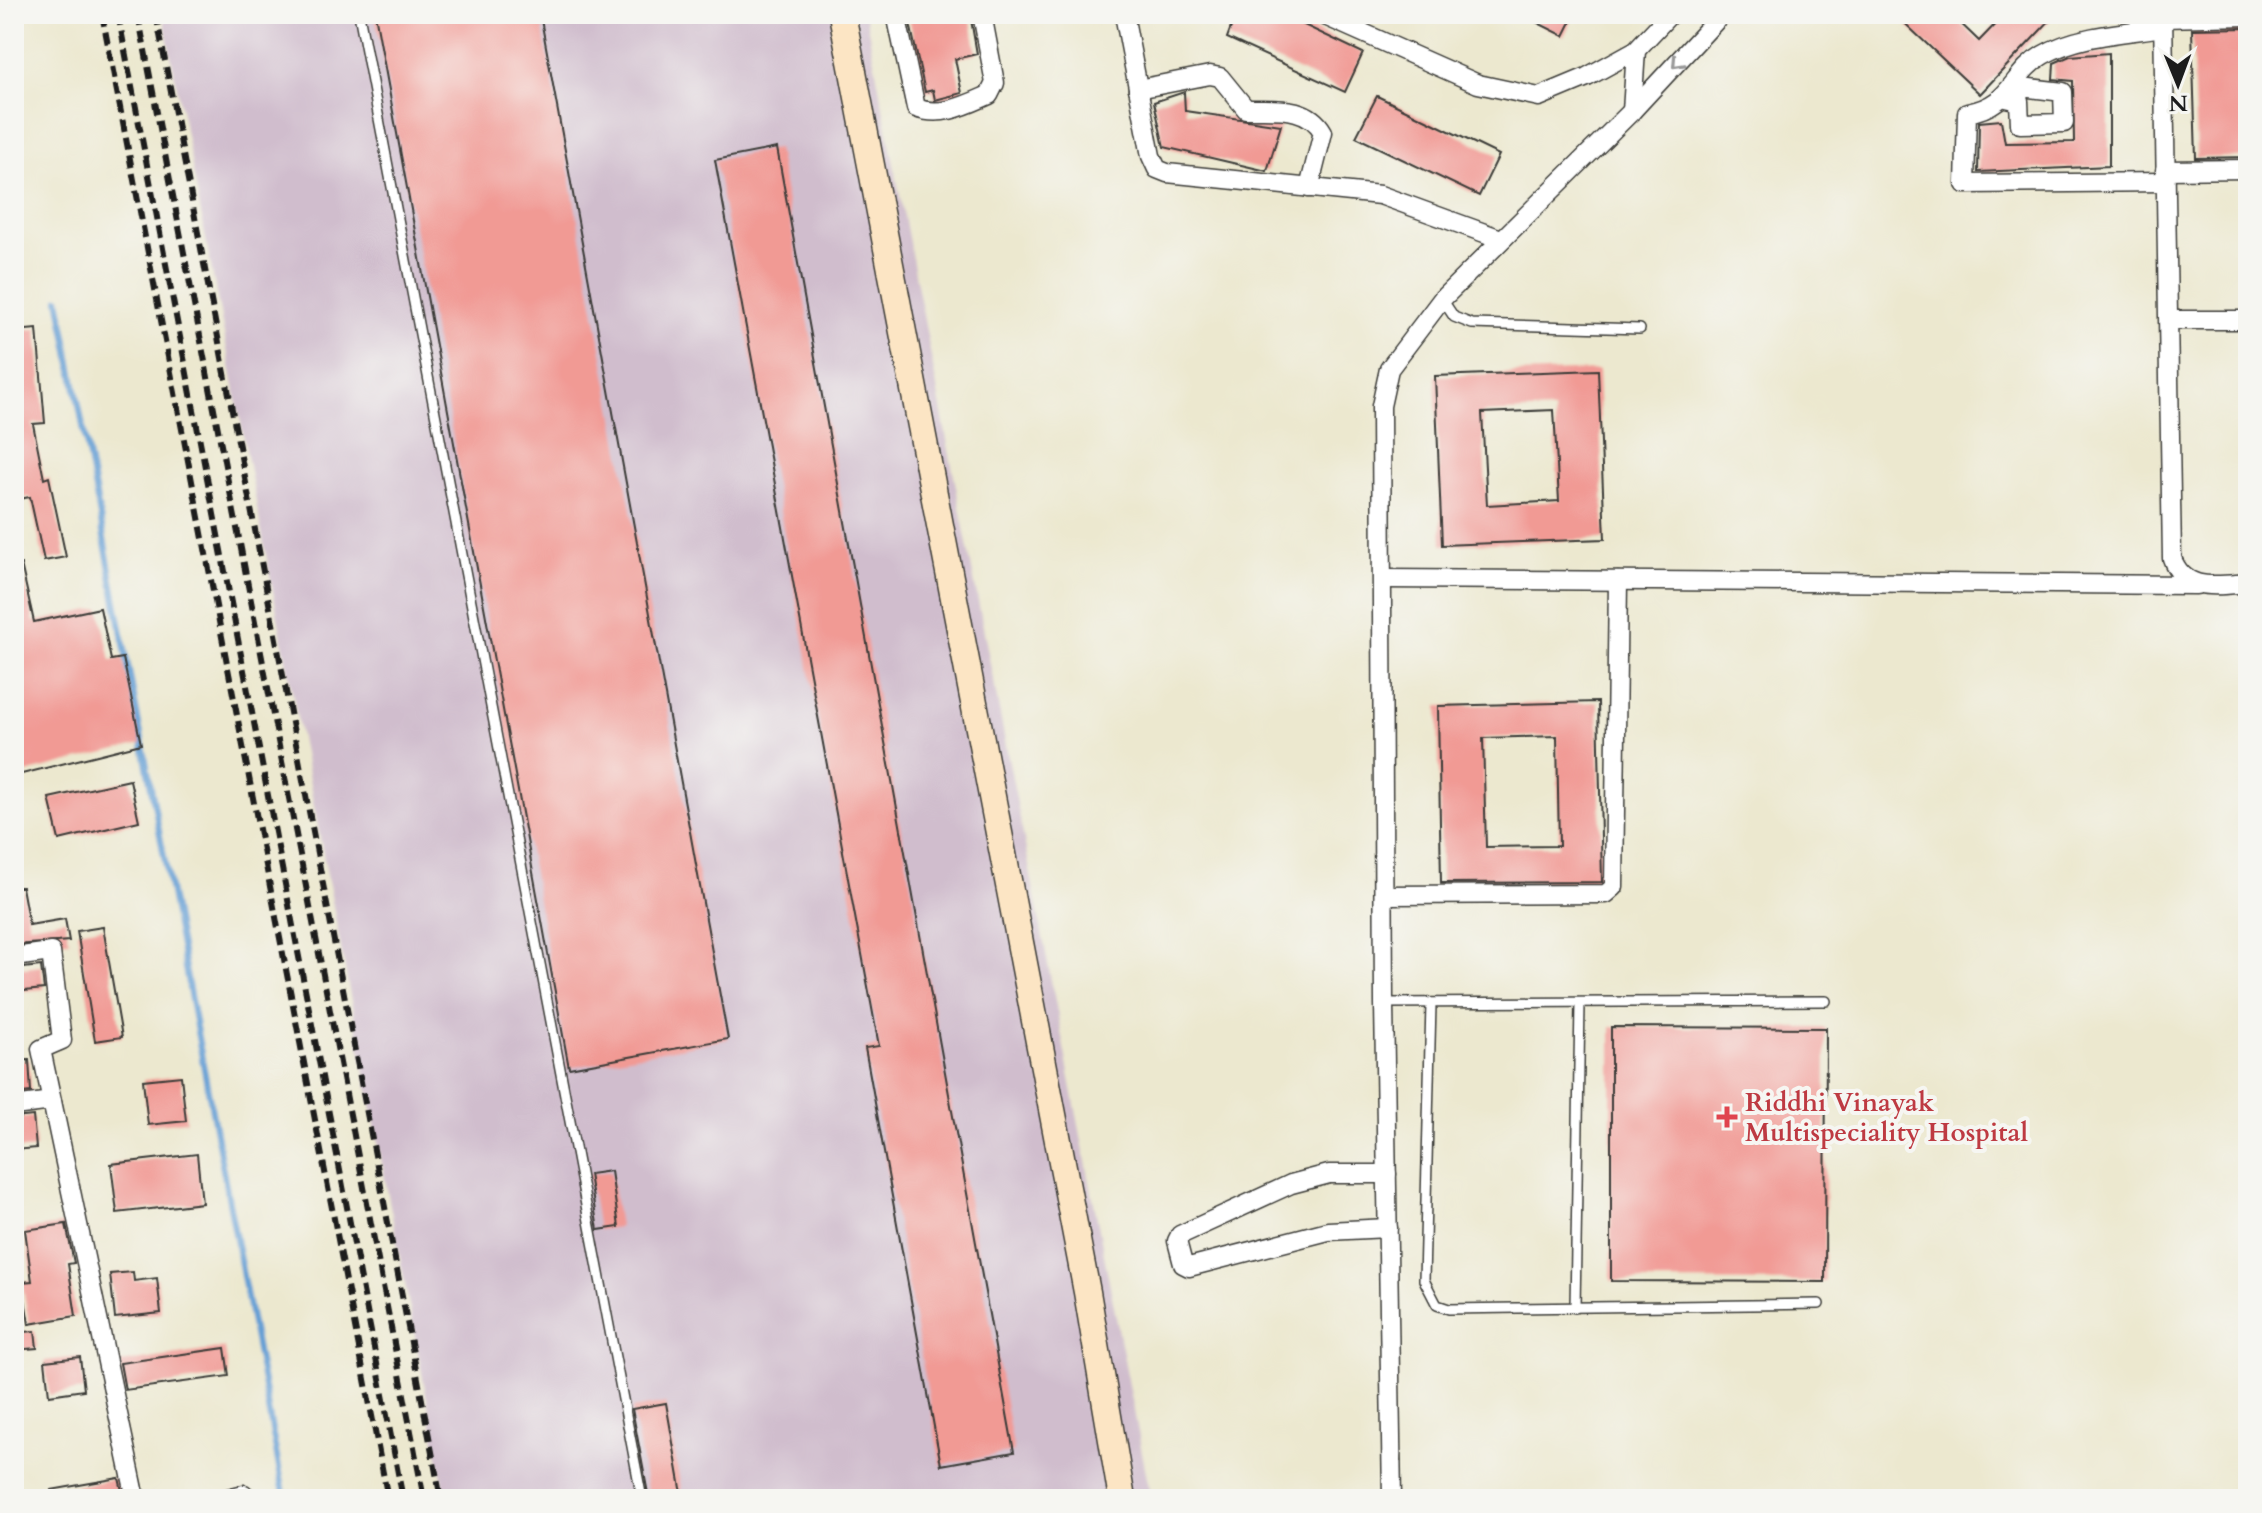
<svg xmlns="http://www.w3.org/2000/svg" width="2262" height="1513" viewBox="0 0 2262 1513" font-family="Cardo,serif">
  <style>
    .industrial { fill: #d0bdcd }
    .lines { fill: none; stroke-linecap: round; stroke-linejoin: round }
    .stream { stroke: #659fd4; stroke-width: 6 }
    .building { fill: #f19a94; fill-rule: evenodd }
    .lane-casing { stroke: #3b3b37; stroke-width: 12 }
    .street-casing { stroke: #3b3b37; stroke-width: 21 }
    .secondary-casing { stroke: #3b3b37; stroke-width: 29 }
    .lane { stroke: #fff; stroke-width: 9 }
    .street { stroke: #fff; stroke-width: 18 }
    .secondary { stroke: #fce5c4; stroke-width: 26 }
    .rail { stroke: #1c1c1c; stroke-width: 6; stroke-dasharray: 12 6; stroke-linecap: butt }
    .oneway { stroke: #999 }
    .health-dot { fill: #e0444e; stroke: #f6f6f2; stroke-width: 3 }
    .labels { text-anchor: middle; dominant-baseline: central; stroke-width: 8; stroke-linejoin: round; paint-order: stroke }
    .health-label { font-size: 26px; font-weight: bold; fill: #be3a42; stroke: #f6f6f2; text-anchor: start }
  </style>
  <rect width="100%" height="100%" fill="#f6f6f2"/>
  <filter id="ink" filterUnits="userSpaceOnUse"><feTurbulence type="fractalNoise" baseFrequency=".0125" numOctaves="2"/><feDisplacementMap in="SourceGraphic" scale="16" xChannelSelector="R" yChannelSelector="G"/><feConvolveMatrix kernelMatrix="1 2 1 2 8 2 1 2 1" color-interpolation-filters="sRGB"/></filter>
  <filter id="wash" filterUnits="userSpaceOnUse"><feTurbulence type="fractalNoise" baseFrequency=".006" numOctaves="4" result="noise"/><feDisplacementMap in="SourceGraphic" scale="32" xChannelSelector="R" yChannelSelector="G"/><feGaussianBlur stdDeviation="1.8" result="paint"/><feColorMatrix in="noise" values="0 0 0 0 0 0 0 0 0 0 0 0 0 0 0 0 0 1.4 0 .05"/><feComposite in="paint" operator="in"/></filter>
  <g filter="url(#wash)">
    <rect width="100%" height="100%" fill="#ece8cf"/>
    <path class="industrial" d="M163 14H865L1151 1499H446Z"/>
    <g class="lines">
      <path class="stream" d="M59 299 285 1499"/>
    </g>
    <g id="blocks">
      <g class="building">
        <path d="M375 14H540L728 1039 569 1068Z"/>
        <path d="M908 14H944L945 19 970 14 977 54 955 59 962 93 935 100 933 90 925 92Z"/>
        <path d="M1236 14H1281L1363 53 1345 92 1227 38Z"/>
        <path d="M1520 14H1575L1564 36Z"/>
        <path d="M1895 14H1951L1979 41 2005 14H2056L1980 94Z"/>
        <path d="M2248 28V157L2196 158 2192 29Z"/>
        <path d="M2109 53V166L1978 172 1979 122 2001 120 2005 143 2074 142 2073 81 2053 79 2054 63 2070 56Z"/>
        <path d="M1184 92 1185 111 1281 125 1267 171 1164 147 1154 102Z"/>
        <path d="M1377 96 1499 155 1479 196 1356 137Z"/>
        <path d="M777 148 1014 1452 941 1465 865 1048 879 1046 715 160Z"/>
        <path d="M37 329 45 423 33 424 44 479 49 477 66 557 44 561 30 497 14 500V331Z"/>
        <path d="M1598 370 1605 539 1442 545 1435 376ZM1554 410 1559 501 1487 505 1482 413Z"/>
        <path d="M14 564H21L34 622 100 608 111 660 123 658 141 744 14 776Z"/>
        <path d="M1598 702 1602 882 1441 883 1438 706ZM1557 736 1559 846 1486 847 1483 738Z"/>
        <path d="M130 780 139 821 59 840 49 798Z"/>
        <path d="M14 887H22L29 925 65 919 69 941 14 945Z"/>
        <path d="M103 927 122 1037 95 1041 77 931Z"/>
        <path d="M41 966 44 989 14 992V969Z"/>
        <path d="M1611 1027 1826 1028 1825 1282 1611 1281Z"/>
        <path d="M29 1060 31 1092 14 1094V1062Z"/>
        <path d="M181 1076 186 1121 148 1125 143 1080Z"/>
        <path d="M33 1116 36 1148 14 1150V1118Z"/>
        <path d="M197 1154 202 1203 117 1213 111 1164Z"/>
        <path d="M611 1171 619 1227 598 1230 589 1174Z"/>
        <path d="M66 1224 74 1263 68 1264 76 1316 29 1324 22 1282 32 1281 25 1230Z"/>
        <path d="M133 1272 134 1281 157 1278 161 1313 115 1318 110 1274Z"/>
        <path d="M35 1331 37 1348 14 1350V1333Z"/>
        <path d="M225 1348 229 1376 125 1390 120 1363Z"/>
        <path d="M80 1357 84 1390 49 1395 45 1361Z"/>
        <path d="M666 1403 682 1494 649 1499 632 1409Z"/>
        <path d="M119 1478 124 1499H52L51 1490Z"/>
      </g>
    </g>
  </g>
  <g filter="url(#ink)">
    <use href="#blocks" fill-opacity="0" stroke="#3b3b37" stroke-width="2"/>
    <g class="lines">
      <g class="lane-casing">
        <g id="lane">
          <path d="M359 14 642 1499"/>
          <path d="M1442 299 1454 317 1472 324 1640 329"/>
          <path d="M1384 1003 1826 1001"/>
          <path d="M1431 1004 1424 1280 1437 1305 1449 1309 1819 1304"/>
          <path d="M1575 1308 1580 1003"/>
        </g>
      </g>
      <g class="street-casing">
        <g id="street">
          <path d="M896 14 916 108C941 118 966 105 989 95L995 83 982 14"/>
          <path d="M1124 14 1151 156 1157 169 1167 173 1380 195 1501 239"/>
          <path d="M2163 14 2172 558C2184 593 2217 585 2248 583"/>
          <path d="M1325 16 1478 84 1539 97 1587 77 1636 50 1670 14"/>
          <path d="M2163 18 2248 16"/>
          <path d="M2163 27C2125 33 2077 35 2043 55 2010 74 2013 105 1967 113L1965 184 2165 182"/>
          <path d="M1138 89 1210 75 1220 77 1246 109C1274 110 1307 104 1323 132L1309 188"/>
          <path d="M2002 97 2019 101 2020 124 2064 123 2063 92 2013 86"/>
          <path d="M1632 111 1636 50"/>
          <path d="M2165 170 2248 169"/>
          <path d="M2169 320H2248"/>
          <path d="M1383 579 2196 585"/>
          <path d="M1384 895 1606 894 1614 887 1618 581"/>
          <path d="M14 957 51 952 62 1040 41 1049 136 1499"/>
          <path d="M14 1106 52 1101"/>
          <path d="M1387 1174H1329L1291 1184 1180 1235 1177 1241 1183 1264 1189 1267 1328 1231 1388 1228"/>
          <path d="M225 1499 244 1494"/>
          <path d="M1392 1499 1384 1003 1381 406 1389 369 1442 299 1632 111 1722 14"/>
        </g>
      </g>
      <g class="secondary-casing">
        <path id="secondary" d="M842 14 1087 1292 1122 1499"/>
      </g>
      <use href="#lane" class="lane"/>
      <use href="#street" class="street"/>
      <use href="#secondary" class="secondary"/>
      <g class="rail">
        <path d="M102 14 388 1499"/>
        <path d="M118 14 403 1499"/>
        <path d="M138 14 424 1499"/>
        <path d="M156 14 441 1499"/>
      </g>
    </g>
    <defs><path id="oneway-chevron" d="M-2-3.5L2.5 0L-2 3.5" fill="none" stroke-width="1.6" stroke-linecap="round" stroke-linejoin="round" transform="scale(2)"/></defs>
    <use class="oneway" href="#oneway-chevron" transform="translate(1677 63) rotate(133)"/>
  </g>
  <path class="health-dot" d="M1723 1105h8v8h8v8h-8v8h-8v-8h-8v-8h8z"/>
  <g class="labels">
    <g class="health-label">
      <text x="1745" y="1102">Riddhi Vinayak<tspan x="1745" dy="30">Multispeciality Hospital</tspan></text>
    </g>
  </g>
  <rect width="2262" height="1513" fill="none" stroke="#f6f6f2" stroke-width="48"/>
  <g transform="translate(2178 84) rotate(179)" stroke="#f6f6f2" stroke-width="6" paint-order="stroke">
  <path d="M0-6L14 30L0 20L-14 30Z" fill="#1c1c1c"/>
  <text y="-12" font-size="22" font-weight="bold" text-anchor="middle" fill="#1c1c1c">N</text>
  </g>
</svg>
